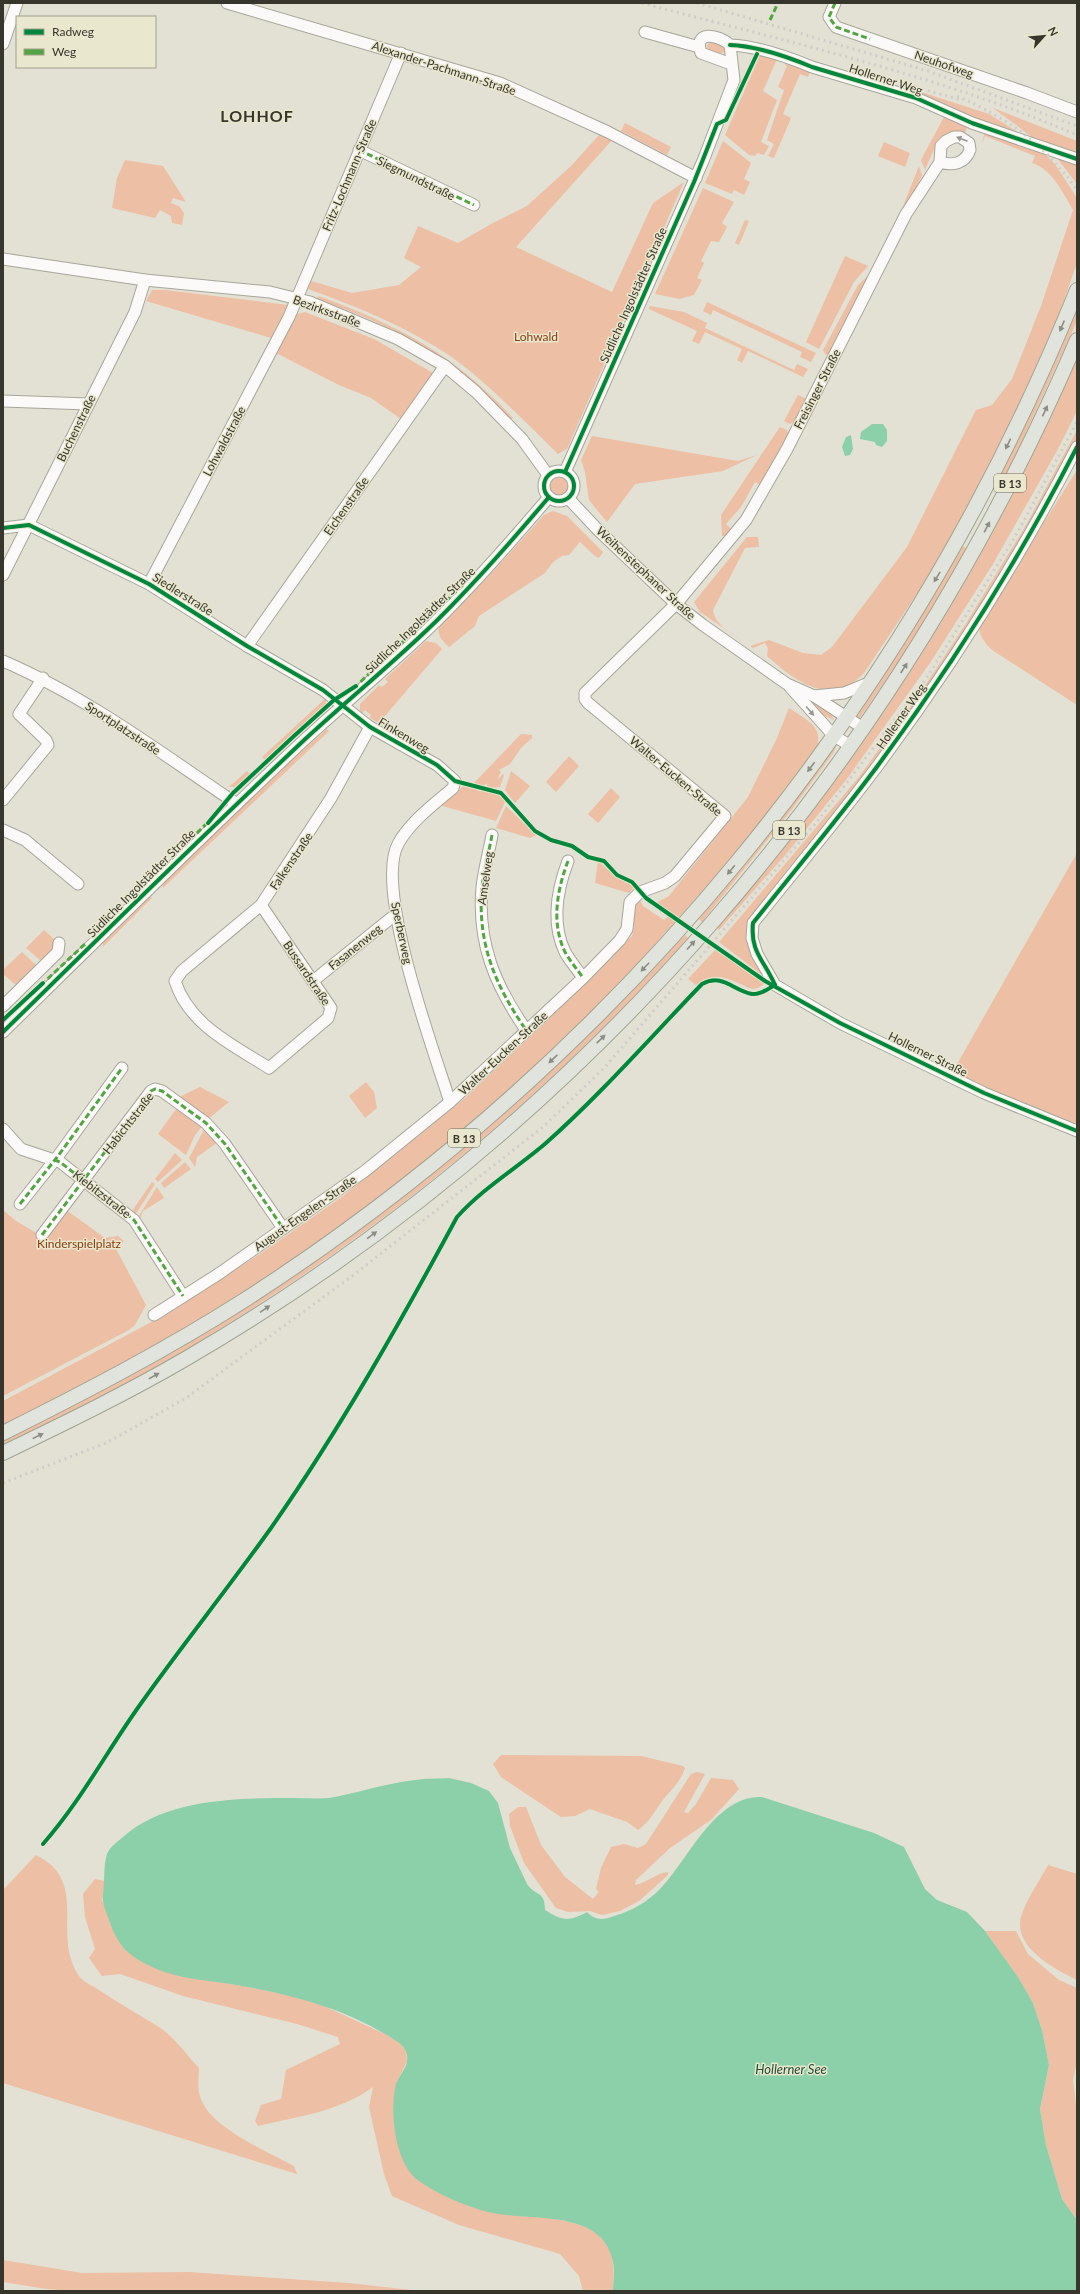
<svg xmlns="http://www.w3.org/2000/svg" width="1080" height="2294" viewBox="0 0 1080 2294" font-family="Lato,sans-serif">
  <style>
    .green { fill: #edbfa4 }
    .water { fill: #8cd0aa }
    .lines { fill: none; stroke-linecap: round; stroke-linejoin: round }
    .minor-casing { stroke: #a7a69b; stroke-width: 13 }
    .major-casing { stroke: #9fa492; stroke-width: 16 }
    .minor { stroke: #fbfaf8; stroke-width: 11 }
    .major { stroke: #e1e4dc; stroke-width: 14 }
    .rail { stroke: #cecdca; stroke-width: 3; stroke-dasharray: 2 4; stroke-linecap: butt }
    .quiet { stroke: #53a543; stroke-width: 3; stroke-dasharray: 6 3; stroke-linecap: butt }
    .cycleway-casing { stroke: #e9e7cd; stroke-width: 6 }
    .cycleway { stroke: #00873e; stroke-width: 4 }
    .oneway { fill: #999892 }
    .oneway2 { fill: #8c8d84 }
    .labels { text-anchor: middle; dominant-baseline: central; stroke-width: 3; stroke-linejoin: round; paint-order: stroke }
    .shield { fill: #e9e7cd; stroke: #6c6b5c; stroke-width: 1 }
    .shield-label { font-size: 11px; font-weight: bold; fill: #37362c }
    .street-label { font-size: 12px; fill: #37362c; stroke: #e9e7cd }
    .park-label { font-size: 12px; fill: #883b10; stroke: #e9e7cd }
    .water-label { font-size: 13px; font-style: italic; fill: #224b37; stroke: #e9e7cd }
    .district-label { font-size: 16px; font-weight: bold; letter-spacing: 1px; fill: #37362c; stroke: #e9e7cd }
  </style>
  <rect width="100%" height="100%" fill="#e3e1d3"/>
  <g class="green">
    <path d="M711 40 725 47 724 52 718 54 708 50 707 46Z"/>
    <path d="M761 53 778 57 763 91 777 100 761 142 769 146 764 155 757 153 755 156 749 155 725 135Z"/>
    <path d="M787 61 810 71 808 77 800 74 783 114 791 118 774 158 768 156 774 144 767 140 784 90 778 87 787 66 785 65Z"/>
    <path d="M917 84 918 91 989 114 1024 136 943 107 915 92Z"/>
    <path d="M993 108 1077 141V155L1040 143Z"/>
    <path d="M944 117 968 125 965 133C937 131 935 149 925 170L921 160Z"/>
    <path d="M625 123 671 147 667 155 621 131Z"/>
    <path d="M985 130 1015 141 1017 144 1043 152 1055 164 1077 198V263L1057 320 1004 438 934 568 864 673C831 708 796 682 767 656L768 648 765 643 753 648 700 612 694 602 747 537H758L759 547 745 548 713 610C715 627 737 636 750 646L769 640 803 653 821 655 832 647 907 547 976 410 992 405 1012 379 1041 306 1073 210C1063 193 1052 169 1032 163L1035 156 985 136 982 144Z"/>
    <path d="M600 134 612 140 516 247 612 292 653 203 684 182 567 449 558 454C526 423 488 383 453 358 408 327 358 307 308 289L311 281 352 293 399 285 421 267 404 258 418 226 458 243 493 223 527 206 571 166Z"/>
    <path d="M723 141 751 163 744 179 750 182 744 195 734 190 732 194 705 183Z"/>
    <path d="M884 142 910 153 905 167 878 156Z"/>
    <path d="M1056 157 1077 163V184Z"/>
    <path d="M125 160 163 166 186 202 173 198 171 203 179 206 184 213 182 225 172 223 171 216 160 210 155 218 112 208 117 178Z"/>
    <path d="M919 166 922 175 908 205 901 211Z"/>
    <path d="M703 188 734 202 722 223 727 227 719 242 711 241 701 261 704 263 697 278 702 280 694 295 680 299 655 294Z"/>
    <path d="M745 220 749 221 739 245 735 243Z"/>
    <path d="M845 256 868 266 854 282 819 349 806 342Z"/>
    <path d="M872 272 829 355 825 354 823 350 858 285Z"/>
    <path d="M152 290H165L288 305 271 338 146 301Z"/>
    <path d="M319 296C399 326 454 354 513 418L511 419C453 358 395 325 316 299Z"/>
    <path d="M707 302 816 353 811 362 800 357 802 352 713 310 711 315 703 311Z"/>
    <path d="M650 306 684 312 707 323 705 328 794 370 797 364 808 369 803 377 748 351 742 363 737 360 742 349 705 332 699 344 692 341 697 331 649 309Z"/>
    <path d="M1077 307V321L1006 476 1001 473 1042 389Z"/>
    <path d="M305 312 374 339 433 373 401 419 371 398 339 385 276 353 297 314Z"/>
    <path d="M1077 357V411L1058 449 993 564 930 663 846 780 787 853 719 930 717 928C761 875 805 821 846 765 938 639 1016 500 1077 357Z"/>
    <path d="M798 395 806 399 794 422 790 424 784 421Z"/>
    <path d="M780 427 787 430 788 434 760 485 755 482 741 507 726 524 731 529 726 536H722L721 515Z"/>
    <path d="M1077 430V439L1048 494 952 653 883 752 766 897 747 928 749 946 766 978 719 942 858 778 920 693 965 625 1026 525Z"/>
    <path d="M592 436 738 461 757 455 723 471 635 484 607 522 589 500 585 472 581 460Z"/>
    <path d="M1077 470V705L992 650C984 641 978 636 980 624Z"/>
    <circle cx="559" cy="486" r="9"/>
    <path d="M553 511 567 516 603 552 599 558 595 556 580 542 569 555 562 556 553 562 545 573 479 616 475 626 449 647C442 640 437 636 439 626L499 565 544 515Z"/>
    <path d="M962 546 968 549 917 635 859 719 856 718 911 633Z"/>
    <path d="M426 641 436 643 442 649 379 723 370 718 371 715 365 710 362 713 360 711V704L379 685 382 687 388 682 385 679Z"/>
    <path d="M806 696 830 712 834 720 825 716 804 699Z"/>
    <path d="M326 698V705L265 760 262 757Z"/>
    <path d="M789 708C807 720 825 727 816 751L742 847 613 991 506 1093 404 1178 348 1221 235 1299 182 1332 3 1427V1401L157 1319 260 1254 343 1196 464 1099 535 1032 632 936C637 922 630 911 639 899L643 906 664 920 671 914 656 903 669 896 748 797 777 738Z"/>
    <path d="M327 729 329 731 163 888 162 883 264 784Z"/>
    <path d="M521 734 532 735V738L521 748 510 764 499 770 501 772 497 780 503 774 504 775 500 787 487 788V783L482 787 474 783Z"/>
    <path d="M836 746 834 752 793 808 702 922 699 919 774 827Z"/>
    <path d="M569 756 579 766 556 792 546 782Z"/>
    <path d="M247 771 250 774 236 787H229Z"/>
    <path d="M511 771 530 786 515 803 505 790Z"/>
    <path d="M463 786 499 795 506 800 496 821 439 805 455 795Z"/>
    <path d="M611 788 620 797 598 823 588 814Z"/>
    <path d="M506 806 536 835 530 838 496 828Z"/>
    <path d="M1077 853V1125L952 1073Z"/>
    <path d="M598 861 618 878 632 885 633 888 629 893 595 883Z"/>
    <path d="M149 896 152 898 103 947V941Z"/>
    <path d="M44 930 55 940 51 953 42 962 26 948Z"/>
    <path d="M685 935 688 938C559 1083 409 1209 245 1313 200 1342 155 1370 108 1395 73 1413 38 1429 3 1446V1440C117 1385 228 1321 332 1248 461 1157 576 1049 685 935Z"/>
    <path d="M715 950 765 983 758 988 752 989C730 981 719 969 696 985L688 979Z"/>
    <path d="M22 952 37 966 17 986 3 974V970Z"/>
    <path d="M366 1082 374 1092 377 1108 365 1118 349 1096Z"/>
    <path d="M200 1087 229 1102 207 1120 177 1098Z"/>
    <path d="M177 1108 196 1123 200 1122 203 1125 195 1135 186 1155 158 1134Z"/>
    <path d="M206 1126 218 1142 197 1157 195 1167 189 1158Z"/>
    <path d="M175 1153 182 1160 158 1182 155 1179Z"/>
    <path d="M185 1162 191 1169 164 1188 161 1183Z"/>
    <path d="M152 1182 155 1184 135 1215 132 1211Z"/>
    <path d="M157 1187 164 1198 143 1211 139 1221 137 1219Z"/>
    <path d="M65 1209 105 1238 118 1236 124 1241 116 1249 146 1305 135 1325 129 1330 3 1396V1210L16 1221 45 1238Z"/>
    <path d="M501 1755 641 1756 683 1766 685 1768C680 1784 669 1791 660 1804 653 1814 649 1822 638 1830L627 1822 590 1809 575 1816 561 1817 501 1777 493 1764Z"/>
    <path d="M697 1772 705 1774 684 1812 688 1813 696 1804 711 1778 733 1780 739 1789 711 1820 670 1848 636 1880 635 1885C647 1883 656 1873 668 1872V1875L639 1901 620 1911 602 1915 590 1911 568 1912 556 1908 524 1863 510 1826 509 1814 518 1807H526L541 1845 565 1877 593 1899 599 1892 596 1889 601 1868 611 1847 624 1844 638 1848 646 1844 691 1774Z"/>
    <path d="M36 1855C91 1883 50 1933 79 1976 82 1981 91 1985 96 1988 117 2002 138 2014 159 2027 174 2037 187 2055 199 2068 199 2077 197 2087 200 2096 208 2127 267 2151 294 2166L297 2174 3 2083V1890Z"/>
    <path d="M1048 1865 1077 1874V1980C1053 1968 1008 1945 1023 1911 1029 1895 1040 1880 1048 1865Z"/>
    <path d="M95 1879 105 1881 102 1901 175 1975 243 1986 311 2000 387 2035 401 2044 406 2052 407 2061 397 2082 518 2216C552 2218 608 2219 613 2263 614 2272 613 2282 613 2291H583L579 2276 560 2254 459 2225 392 2196 384 2174 369 2107 373 2087C341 2111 296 2117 258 2126L255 2121 261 2105 281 2099 286 2070 340 2044 338 2037 297 2024 183 1996 120 1974 102 1976 89 1958 95 1949 85 1917 83 1894Z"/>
    <path d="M985 1931H1016L1028 1954 1059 1980 1077 1988V2062L1073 2080 1077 2112V2220L1062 2199 1046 2145 1040 2109 1049 2065 1042 2030 1033 2003 1018 1977Z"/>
    <path d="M3 2260 82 2273 189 2272 348 2283 420 2291H76L46 2289 3 2282Z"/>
  </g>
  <g class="water">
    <path d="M872 424H883L887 430V441L882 447 876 445 875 442 860 439 861 432Z"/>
    <path d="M851 435 853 449 850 455 845 456 842 447 846 437Z"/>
    <path d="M449 1778 471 1783 489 1791 498 1803 510 1848 527 1884C536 1897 545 1890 545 1910 563 1921 568 1922 587 1912 596 1921 603 1920 614 1916 632 1911 647 1902 660 1889 689 1859 715 1795 762 1797L874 1833 904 1847 925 1889 937 1900 967 1912 985 1931 1018 1977 1033 2003 1042 2030 1049 2065 1040 2109 1046 2145 1062 2199 1077 2220V2291H613C613 2282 615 2271 613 2262 603 2207 527 2222 488 2212 465 2206 439 2195 419 2181 395 2165 389 2111 396 2084 400 2073 411 2065 406 2052 403 2044 396 2041 390 2037 345 2009 294 1995 242 1986 211 1980 175 1980 146 1964 123 1952 116 1941 108 1917 105 1909 102 1903 103 1894 105 1881 103 1867 107 1854 110 1847 117 1842 123 1837 166 1798 240 1798 295 1798 306 1798 318 1799 329 1798 358 1793 386 1783 415 1780 426 1778 438 1779 449 1778Z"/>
  </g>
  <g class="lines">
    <g class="minor-casing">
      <g id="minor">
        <path d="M227 3 500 83 608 132 696 178"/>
        <path d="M835 3 829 17 836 27 1027 93 1077 112"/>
        <path d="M645 32 699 47"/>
        <path d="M3 44 17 3"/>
        <path d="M730 45C757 46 788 57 812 67L916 98 972 123 1077 159"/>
        <path d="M359 150 474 205"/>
        <path d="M3 259 145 280 270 292 310 302 398 339 445 366 476 392 522 439 548 475"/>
        <path d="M3 401 88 404"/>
        <path d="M1077 447C1020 558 953 664 879 764 839 818 795 870 753 923L752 938 757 954 775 985 840 1023 984 1093 1077 1131"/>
        <circle cx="559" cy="486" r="15"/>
        <path d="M565 472 703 161 734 80 730 45C718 34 693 30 701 53L731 64"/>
        <path d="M568 498 598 530 676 604 703 625 787 684 814 696 863 728"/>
        <path d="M3 528 29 525 149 584 247 646 323 690 370 727 437 765 455 781 453 788C434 804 410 822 398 844 374 889 434 1051 450 1102"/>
        <path d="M3 575 135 312 145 280"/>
        <path d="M149 584 289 317 401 53"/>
        <path d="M247 646 445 366"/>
        <path d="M3 661C87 697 161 753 237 804"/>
        <path d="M790 687 834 736 851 746"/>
        <path d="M814 696 844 693 871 682"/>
        <path d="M3 800 48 745 46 740 19 714 43 678"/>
        <path d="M3 830 25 840 78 884"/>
        <path d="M492 835C489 852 484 869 482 887 477 943 495 985 526 1030"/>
        <path d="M568 861C557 890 551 923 565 952 570 961 577 969 583 978"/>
        <path d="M261 905 331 1008 328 1018 269 1068C233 1045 189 1025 175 981L182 971 261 905 331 798 370 727"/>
        <path d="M313 981 396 914"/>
        <path d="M3 1006 58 952 59 943"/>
        <path d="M3 1032C102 935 200 838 301 743 342 705 386 669 427 630 471 588 510 543 549 497"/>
        <path d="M3 1129 21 1149 60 1162 134 1220 183 1296"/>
        <path d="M20 1204 58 1156 122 1068"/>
        <path d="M42 1235 151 1091 155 1089 162 1091 206 1123 225 1144 283 1228"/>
        <path d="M154 1315 220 1273 365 1171 450 1102 583 978 620 940 627 929 630 902 640 892 665 883 675 876 725 816 588 703 585 699V693L676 604 746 520 787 449 906 214 940 162 941 146 946 141 954 137H960L969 143 970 150C965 164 952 166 940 162"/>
      </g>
    </g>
    <g class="major-casing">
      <g id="major">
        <path d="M3 1433C85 1392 166 1350 243 1301 621 1058 909 705 1077 290"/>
        <path d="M3 1453C65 1423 127 1393 187 1358 586 1126 896 763 1077 340"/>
      </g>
    </g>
    <use href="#minor" class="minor"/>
    <use href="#major" class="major"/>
    <g class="rail">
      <path d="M642 3C788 42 938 75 1077 135"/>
      <path d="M697 3 928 71 1077 126"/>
      <path d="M922 89 961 100"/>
      <path d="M957 96C1009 119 1044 144 1077 190"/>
      <path d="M3 1483 106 1443 186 1398 352 1276 543 1127 605 1067 816 823 926 679 1015 537 1077 422"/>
    </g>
    <g class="quiet">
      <path d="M835 3 829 17 836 27 870 39"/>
      <path d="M770 20 778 3"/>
      <path d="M359 150 474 205"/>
      <path d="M354 688 464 584"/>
      <path d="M492 835C489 852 484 869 482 887 477 943 495 985 526 1030"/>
      <path d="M568 861C557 890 551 923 565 952 570 961 577 969 583 978"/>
      <path d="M165 865 210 820"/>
      <path d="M41 985 85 944"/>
      <path d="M54 1160 60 1162 134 1220 183 1296"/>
      <path d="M20 1204 58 1156 122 1068"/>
      <path d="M42 1235 151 1091 155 1089 162 1091 206 1123 225 1144 283 1228"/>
    </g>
    <g class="cycleway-casing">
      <g id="cycleway">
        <path d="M730 45C757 46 788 57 812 67L916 98 972 123 1077 159"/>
        <circle cx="559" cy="486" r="15"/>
        <path d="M565 472 694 182 717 124 726 120 757 54"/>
        <path d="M3 528 29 525 149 584 247 646 323 690 370 727 437 765 455 781 501 793 535 831 551 840 572 846 588 857 604 861 617 875 632 882 646 898 765 981 840 1023 984 1093 1077 1131"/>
        <path d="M208 823 233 793 294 736 334 700 356 686"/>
        <path d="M775 985C764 960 750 952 753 923 795 870 839 818 879 764 953 664 1020 558 1077 447"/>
        <path d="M3 1020 43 983"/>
        <path d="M3 1032C102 935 200 838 301 743 342 705 386 669 427 630 471 588 510 543 549 497"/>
        <path d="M43 1844C81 1801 108 1749 142 1702 184 1643 229 1587 271 1528 340 1429 400 1323 457 1217 483 1188 517 1168 546 1143 601 1094 650 1038 702 984 723 973 732 990 752 994 760 995 768 989 775 985"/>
      </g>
    </g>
    <use href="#cycleway" class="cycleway"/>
  </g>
  <defs><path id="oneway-solid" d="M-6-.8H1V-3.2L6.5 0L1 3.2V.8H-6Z"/></defs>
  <g class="oneway">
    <use href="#oneway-solid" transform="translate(962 139) rotate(-159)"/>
    <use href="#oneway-solid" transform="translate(810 711) rotate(49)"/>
  </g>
  <g class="oneway2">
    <use href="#oneway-solid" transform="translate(1062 326) rotate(113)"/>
    <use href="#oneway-solid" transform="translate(1045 411) rotate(-65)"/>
    <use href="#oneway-solid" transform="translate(1008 444) rotate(116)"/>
    <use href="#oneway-solid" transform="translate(987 527) rotate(-62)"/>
    <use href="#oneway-solid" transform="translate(937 577) rotate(121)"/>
    <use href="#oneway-solid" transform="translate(904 668) rotate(-57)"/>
    <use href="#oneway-solid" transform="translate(811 767) rotate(127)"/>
    <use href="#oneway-solid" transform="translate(731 870) rotate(129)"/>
    <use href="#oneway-solid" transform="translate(691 945) rotate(-48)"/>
    <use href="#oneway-solid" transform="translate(645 967) rotate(134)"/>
    <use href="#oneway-solid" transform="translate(601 1039) rotate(-44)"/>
    <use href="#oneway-solid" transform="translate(553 1059) rotate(137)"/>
    <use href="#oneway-solid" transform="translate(372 1235) rotate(-36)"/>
    <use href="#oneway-solid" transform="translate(265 1309) rotate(-34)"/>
    <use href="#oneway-solid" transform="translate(154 1376) rotate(-29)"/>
    <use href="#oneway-solid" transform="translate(38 1436) rotate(-26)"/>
  </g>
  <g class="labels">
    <g class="shield">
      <rect x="994" y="474" width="32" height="18" rx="3"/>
      <rect x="773" y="821" width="32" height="18" rx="3"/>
      <rect x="448" y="1129" width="32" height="18" rx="3"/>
    </g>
    <g class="shield-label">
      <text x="1010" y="483">B 13</text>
      <text x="789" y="830">B 13</text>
      <text x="464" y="1138">B 13</text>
    </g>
    <g class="street-label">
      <text transform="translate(944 64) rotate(19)">Neuhofweg</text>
      <text transform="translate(444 68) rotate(18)">Alexander-Pachmann-Straße</text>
      <text transform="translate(886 79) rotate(18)">Hollerner Weg</text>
      <text transform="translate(349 175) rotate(-67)">Fritz-Lochmann-Straße</text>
      <text transform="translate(416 178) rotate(26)">Siegmundstraße</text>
      <text transform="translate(633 295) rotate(-66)">Südliche Ingolstädter Straße</text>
      <text transform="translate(327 311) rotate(20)">Bezirksstraße</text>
      <text transform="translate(817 389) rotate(-63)">Freisinger Straße</text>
      <text transform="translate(76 428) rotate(-64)">Buchenstraße</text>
      <text transform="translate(224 441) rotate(-62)">Lohwaldstraße</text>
      <text transform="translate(346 506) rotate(-55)">Eichenstraße</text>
      <text transform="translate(646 573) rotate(43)">Weihenstephaner Straße</text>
      <text transform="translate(183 594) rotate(32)">Siedlerstraße</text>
      <text transform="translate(420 620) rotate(-44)">Südliche Ingolstädter Straße</text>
      <text transform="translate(901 716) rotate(-55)">Hollerner Weg</text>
      <text transform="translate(123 728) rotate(33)">Sportplatzstraße</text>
      <text transform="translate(404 735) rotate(31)">Finkenweg</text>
      <text transform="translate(676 776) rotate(40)">Walter-Eucken-Straße</text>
      <text transform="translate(291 861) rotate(-56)">Falkenstraße</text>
      <text transform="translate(485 878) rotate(-82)">Amselweg</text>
      <text transform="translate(141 883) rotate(-45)">Südliche Ingolstädter Straße</text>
      <text transform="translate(402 933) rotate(78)">Sperberweg</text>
      <text transform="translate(355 947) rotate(-39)">Fasanenweg</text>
      <text transform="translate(307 973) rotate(56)">Bussardstraße</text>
      <text transform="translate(503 1053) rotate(-43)">Walter-Eucken-Straße</text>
      <text transform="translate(928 1054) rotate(26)">Hollerner Straße</text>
      <text transform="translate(128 1123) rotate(-52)">Habichtstraße</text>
      <text transform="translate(102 1194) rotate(38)">Kiebitzstraße</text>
      <text transform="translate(305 1213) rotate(-35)">August-Engelen-Straße</text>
    </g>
    <g class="park-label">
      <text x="536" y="336">Lohwald</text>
      <text x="79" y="1243">Kinderspielplatz</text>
    </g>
    <g class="water-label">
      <text x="791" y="2069">Hollerner See</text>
    </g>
    <g class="district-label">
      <text x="257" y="115">LOHHOF</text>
    </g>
  </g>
  <rect width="1080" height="2294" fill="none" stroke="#37362c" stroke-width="8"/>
  <rect x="16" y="16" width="140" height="52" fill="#e9e7cd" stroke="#a2a08d"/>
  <rect x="24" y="29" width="20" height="6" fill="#00873e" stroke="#a2a08d"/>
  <text x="52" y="36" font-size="12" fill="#37362c">Radweg</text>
  <rect x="24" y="49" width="20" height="6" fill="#53a543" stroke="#a2a08d"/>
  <text x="52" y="56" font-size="12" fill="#37362c">Weg</text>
  <g transform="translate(1044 36) rotate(63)" stroke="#e9e7cd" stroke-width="3" paint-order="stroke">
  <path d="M0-3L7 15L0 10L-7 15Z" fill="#37362c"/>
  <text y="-6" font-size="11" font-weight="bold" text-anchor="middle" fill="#37362c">N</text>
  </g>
</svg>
